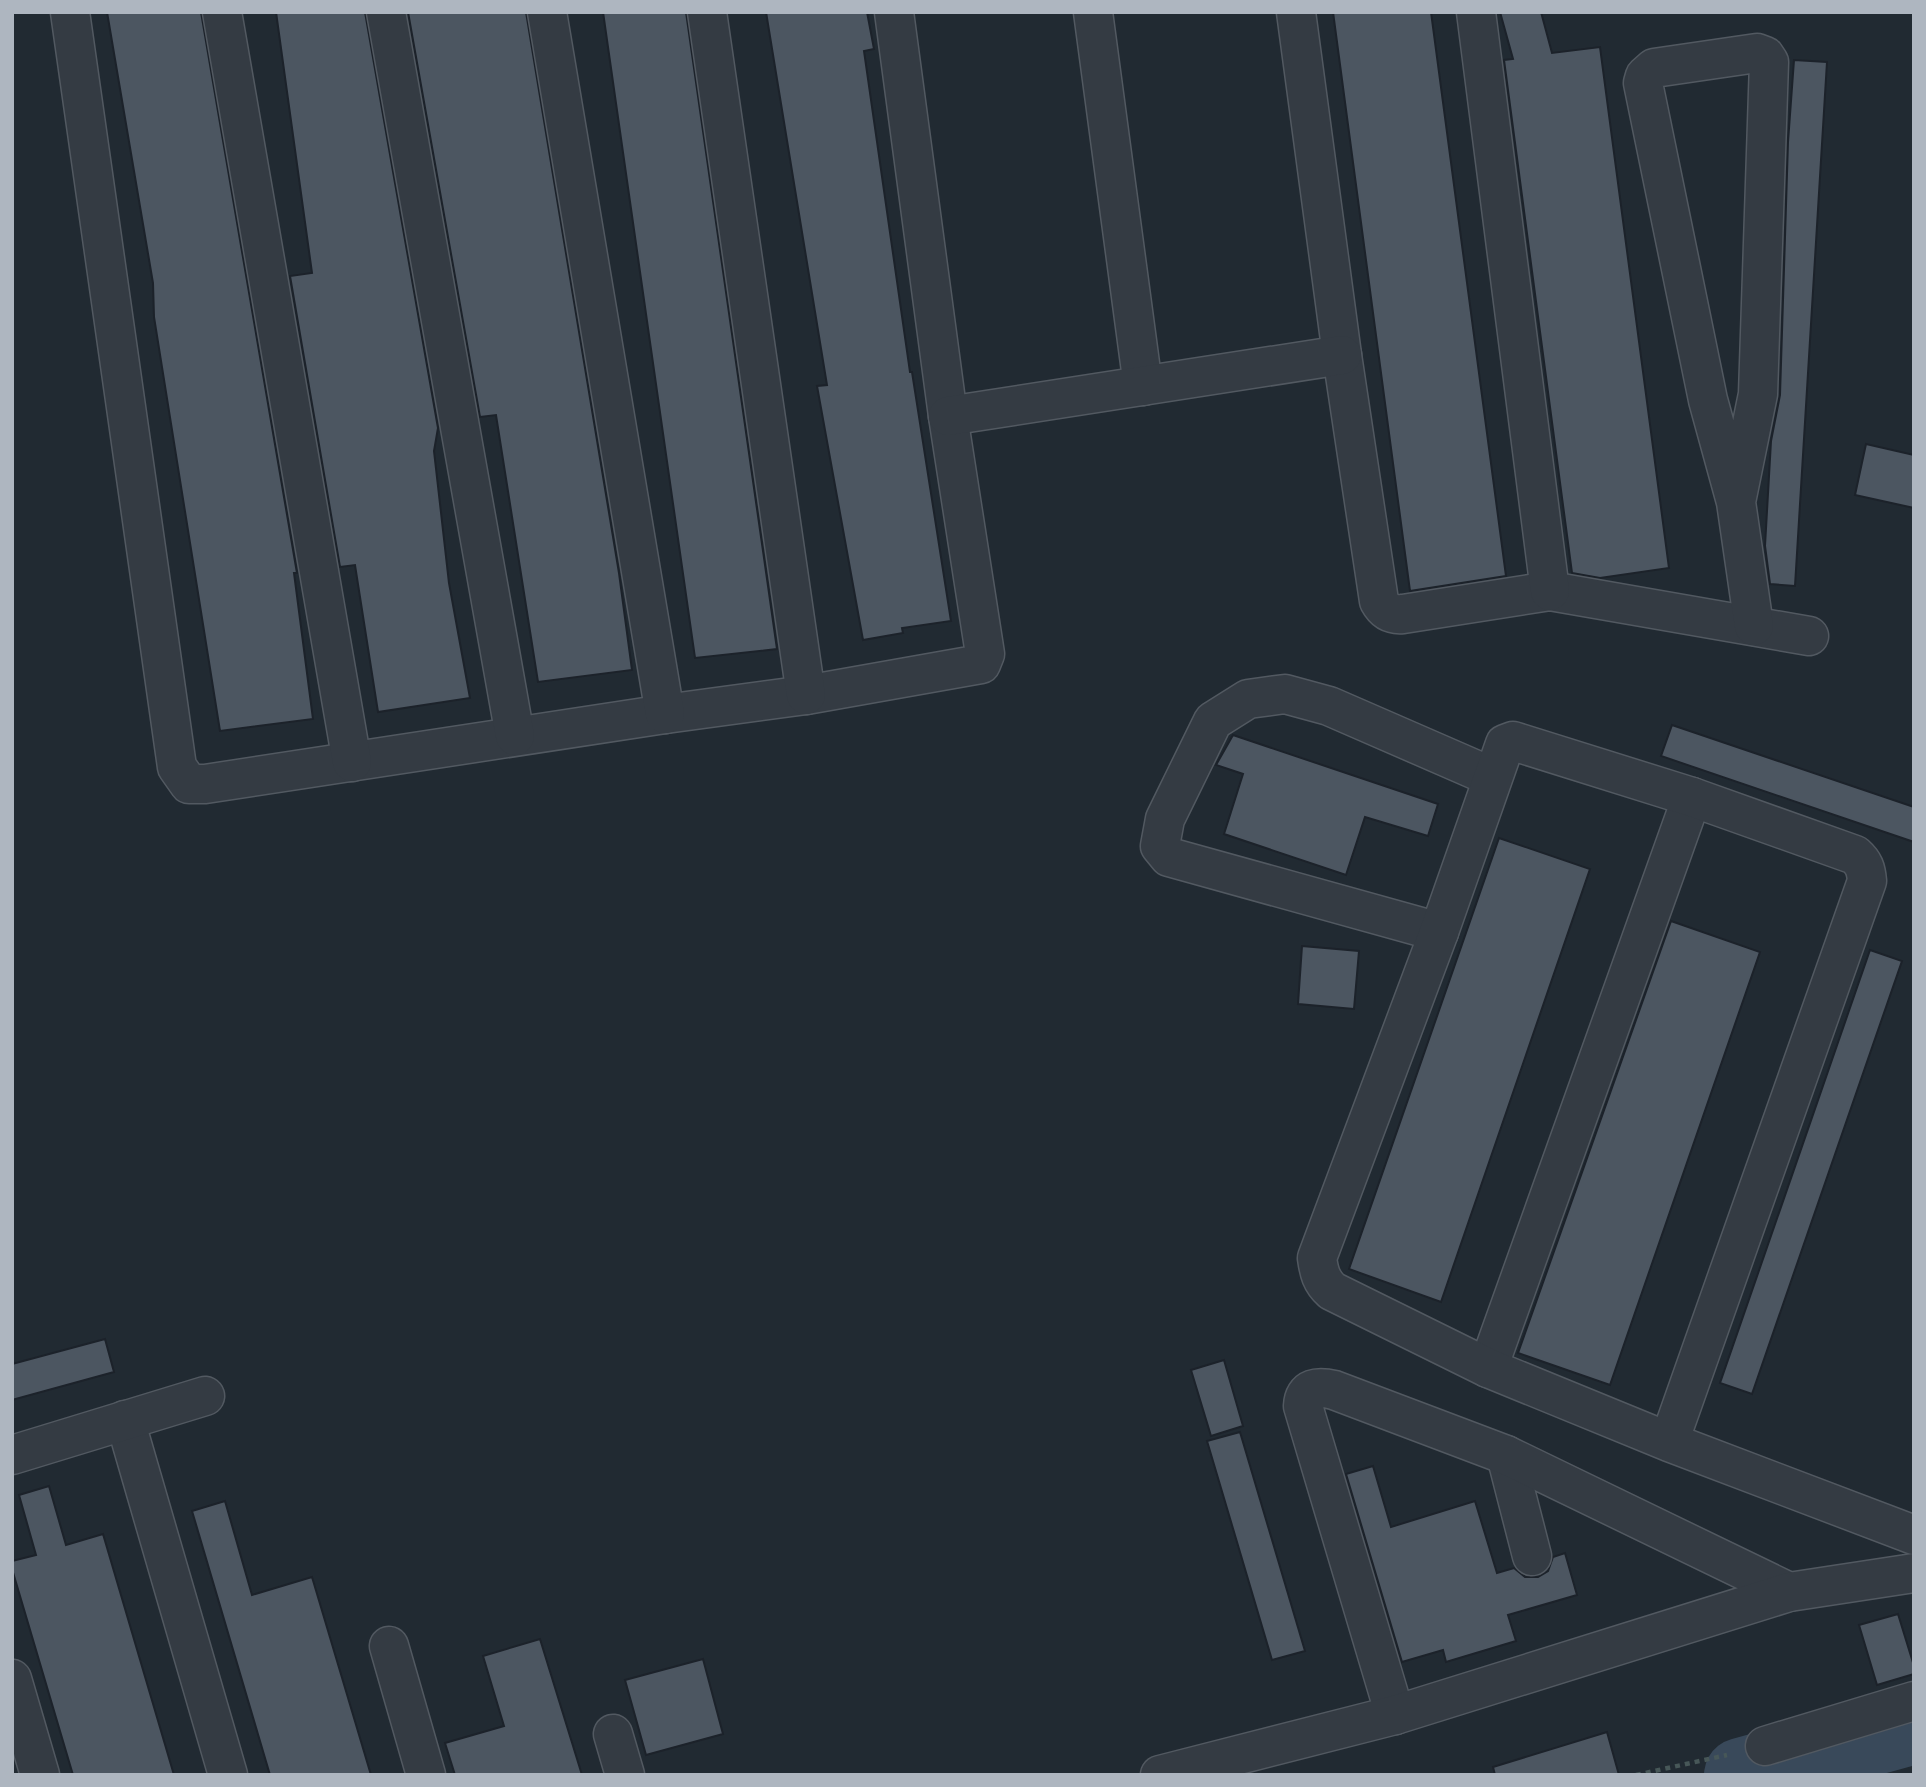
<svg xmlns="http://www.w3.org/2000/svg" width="1926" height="1787" viewBox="0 0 1926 1787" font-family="'Work Sans',sans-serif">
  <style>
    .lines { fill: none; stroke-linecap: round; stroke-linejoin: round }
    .river { stroke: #39495a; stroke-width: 74 }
    .building { fill: #4c5661; stroke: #1c222a; stroke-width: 2 }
    .minor-casing { stroke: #525961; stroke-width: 41 }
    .path { stroke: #475758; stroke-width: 4.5; stroke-dasharray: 5 5; stroke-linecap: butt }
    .minor { stroke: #343b43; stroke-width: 38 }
  </style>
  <rect width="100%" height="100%" fill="#212a32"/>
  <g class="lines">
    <path class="river" d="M1741 1775 1914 1727"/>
  </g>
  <g class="building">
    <path d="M107 12H201L297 573H294L313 719 220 731 154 317 153 283Z"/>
    <path d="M276 12H365L438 428 434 451 449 583 470 698 378 712 355 565 340 567 290 276 312 273Z"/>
    <path d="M408 12H526L619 573 632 670 538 682 496 415 480 417Z"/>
    <path d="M603 12H686L777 649 695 658Z"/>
    <path d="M766 12H867L874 49 864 51 910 372H912L951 621 902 628 903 633 863 640 817 386 827 385Z"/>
    <path d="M1333 12H1431L1506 576 1410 591Z"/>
    <path d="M1500 12H1541L1552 53 1600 47 1669 568 1600 578 1572 573 1504 60 1513 59Z"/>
    <path d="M1794 60 1827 62 1795 586 1770 584 1765 546 1771 441 1780 395 1788 142Z"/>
    <path d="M1866 444 1914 455V508L1855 495Z"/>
    <path d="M1672 725 1914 807V842L1661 756Z"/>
    <path d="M1233 735 1438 804 1428 836 1365 817 1346 875 1224 834 1243 774 1216 765Z"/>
    <path d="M1499 838 1590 869 1441 1302 1349 1269Z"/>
    <path d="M1671 921 1760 952 1610 1385 1518 1353Z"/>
    <path d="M1302 946 1359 951 1354 1009 1298 1004Z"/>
    <path d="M1870 950 1902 961 1752 1394 1720 1383Z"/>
    <path d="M105 1339 114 1372 12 1400V1364Z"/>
    <path d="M1224 1360 1243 1426 1211 1436 1191 1370Z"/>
    <path d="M1240 1432 1305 1651 1272 1660 1207 1441Z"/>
    <path d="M1373 1466 1391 1527 1475 1501 1497 1573 1514 1568 1525 1577H1538L1548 1571 1553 1557 1565 1553 1577 1595 1508 1615 1516 1641 1446 1662 1443 1650 1402 1662 1346 1474Z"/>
    <path d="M49 1486 66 1545 103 1534 174 1775H73L12 1569V1561L36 1555 19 1495Z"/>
    <path d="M225 1501 252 1595 312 1577 371 1775H270L192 1511Z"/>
    <path d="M1898 1614 1914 1666V1674L1877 1685 1859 1625Z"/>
    <path d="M540 1639 582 1775H455L445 1743 504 1726 483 1656Z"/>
    <path d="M703 1659 723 1734 646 1755 625 1680Z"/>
    <path d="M1607 1732 1619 1775H1495L1493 1767Z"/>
  </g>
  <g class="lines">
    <g class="minor-casing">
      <g id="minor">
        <path d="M70 12 177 767 189 784H205L665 714 806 695 981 664 985 654 948 416 894 12"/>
        <path d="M222 12 352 762"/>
        <path d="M386 12 515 736"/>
        <path d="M547 12 665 714"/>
        <path d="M707 12 806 695"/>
        <path d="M1093 12 1143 386"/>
        <path d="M1296 12 1342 355 1379 601C1385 612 1392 615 1403 614L1550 591 1809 636"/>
        <path d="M1476 12 1550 591"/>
        <path d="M948 416 1342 355"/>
        <path d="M1736 502 1758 394 1769 62 1765 56 1757 53 1654 68 1645 76 1643 83 1708 400 1736 502 1754 626"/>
        <path d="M1439 932 1169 857 1160 846 1165 819 1213 721 1248 699 1285 694 1329 706 1492 777"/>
        <path d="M1488 1368 1692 797"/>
        <path d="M125 1420 228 1775"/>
        <path d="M1669 1442 1867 881C1866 869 1864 863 1855 855L1692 797 1513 741 1505 744 1439 932 1317 1258C1319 1272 1321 1281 1332 1291L1488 1368 1669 1442 1914 1535"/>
        <path d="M12 1455 205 1396"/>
        <path d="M1506 1455 1532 1556"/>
        <path d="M389 1646 426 1775"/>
        <path d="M12 1679 40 1775"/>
        <path d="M1395 1715 1303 1406C1304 1387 1318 1386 1334 1390L1506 1455 1789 1592"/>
        <path d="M613 1734 625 1775"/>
        <path d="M1765 1746 1914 1701"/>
        <path d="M1160 1775 1395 1715 1789 1592 1914 1573"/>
      </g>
    </g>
    <path class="path" d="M1636 1775 1727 1755"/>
    <use href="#minor" class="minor"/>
  </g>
  <rect width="1926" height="1787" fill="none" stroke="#aeb6c0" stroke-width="28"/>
</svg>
